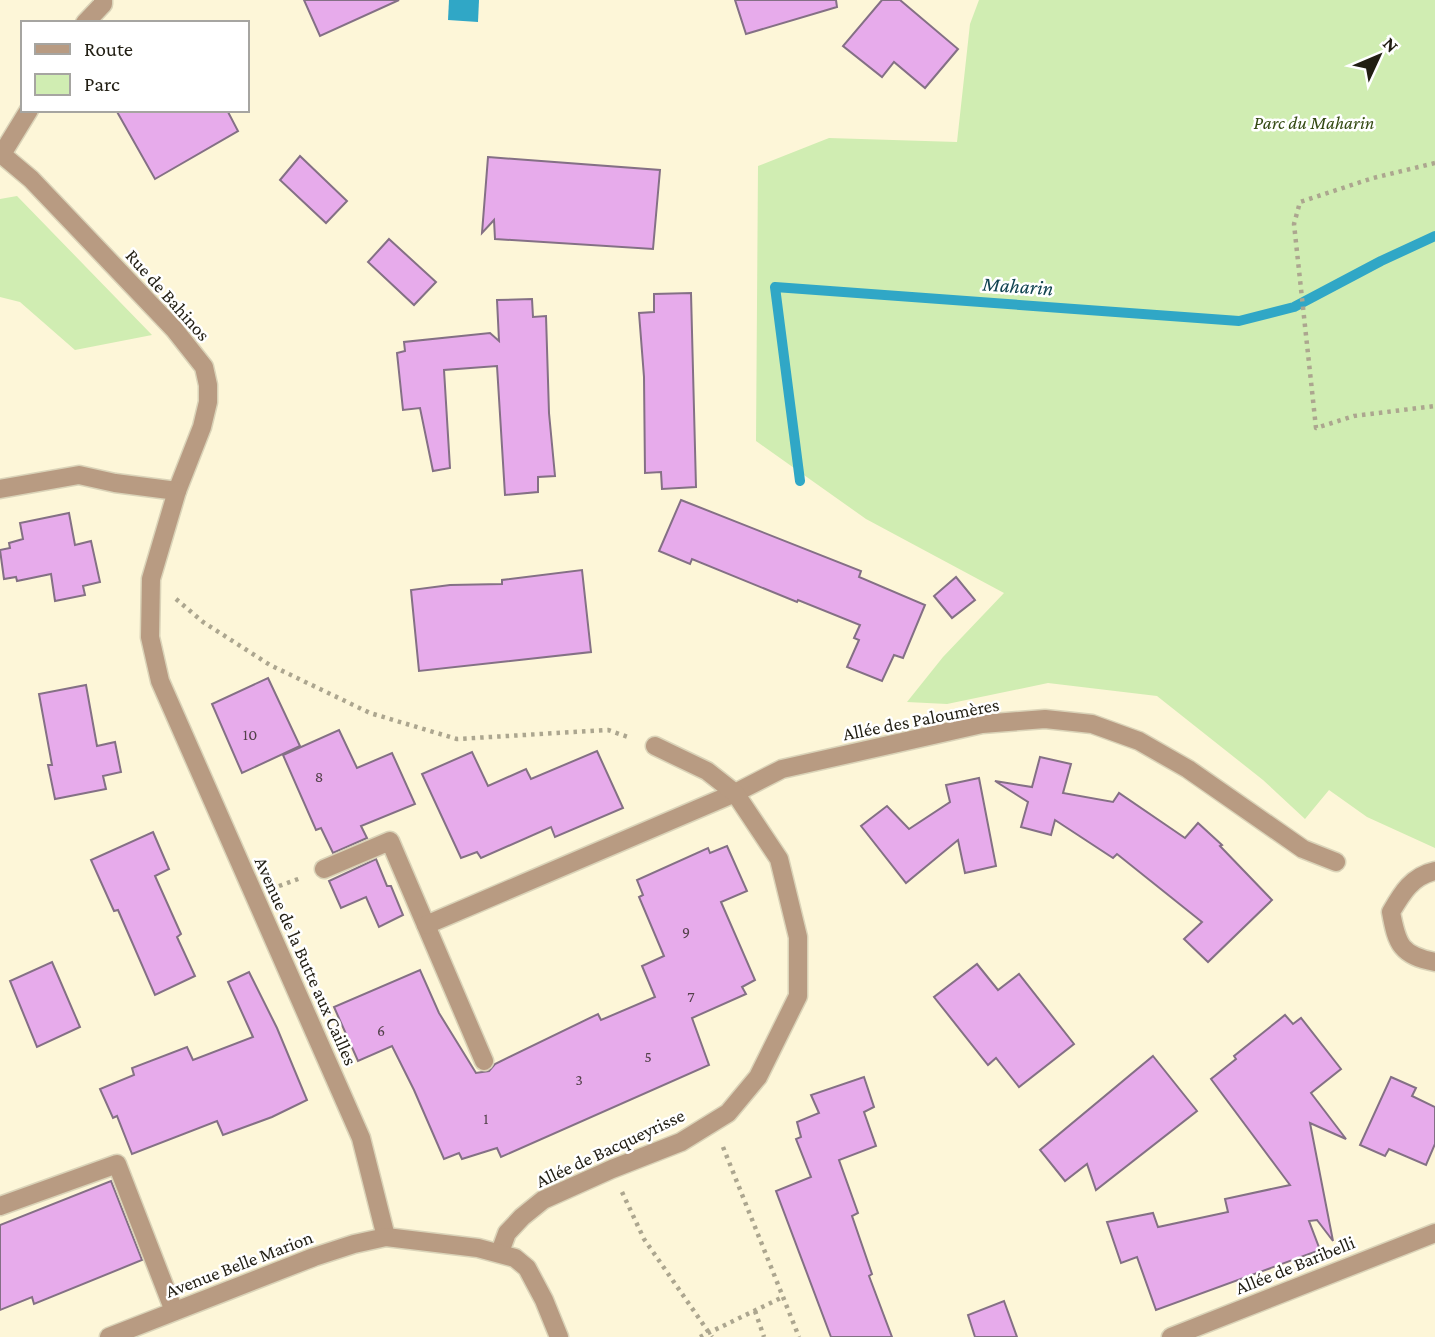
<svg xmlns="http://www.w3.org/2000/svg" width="1435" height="1337" viewBox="0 0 1435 1337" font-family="'Crimson Pro',serif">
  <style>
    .green { fill: #d0edb2 }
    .water { fill: #30a7c6 }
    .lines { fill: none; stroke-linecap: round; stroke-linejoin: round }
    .stream { stroke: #30a7c6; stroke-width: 10 }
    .building { fill: #e7abeb; stroke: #847085; stroke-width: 2 }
    .lane-casing { stroke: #dad3b8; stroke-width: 21 }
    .street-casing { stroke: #dad3b8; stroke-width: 21 }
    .path { stroke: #aca68f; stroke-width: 4.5; stroke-dasharray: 3.5 5; stroke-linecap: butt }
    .lane { stroke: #b89b82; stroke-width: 18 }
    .street { stroke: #b89b82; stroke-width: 18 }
    .labels { text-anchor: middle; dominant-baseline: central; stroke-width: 5; stroke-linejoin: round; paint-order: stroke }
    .number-label { font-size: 16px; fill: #524149 }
    .park-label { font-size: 19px; font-style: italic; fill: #334912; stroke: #fff }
    .street-label { font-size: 19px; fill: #211e13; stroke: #fff }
    .water-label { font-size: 21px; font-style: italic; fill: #124451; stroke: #fff }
  </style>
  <rect width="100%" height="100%" fill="#fdf6d8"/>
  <g class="green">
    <path d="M979 0H1435V848L1367 817 1329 790 1305 819 1263 780 1157 696 1048 683 947 704 907 702 943 657 1004 593 866 519 756 441 758 166 829 138 957 142 970 24Z"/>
    <path d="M17 196 152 335 75 350 20 302 0 297V199Z"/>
  </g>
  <path class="water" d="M449 0H479L478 22 448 20Z"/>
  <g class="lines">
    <path class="stream" d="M800 481 775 287 1239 321 1294 307 1381 261 1435 236"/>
  </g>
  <g class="building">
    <path d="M304 0H399L320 36Z"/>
    <path d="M735 0H836L837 7 746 34Z"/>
    <path d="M882 0H900L958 49 925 88 894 62 882 77 843 46Z"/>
    <path d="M116 110H227L238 131 155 179Z"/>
    <path d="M300 156 347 201 326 223 280 180Z"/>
    <path d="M488 157 660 170 653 249 495 239 494 220 482 233Z"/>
    <path d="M389 239 436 282 414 305 368 262Z"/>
    <path d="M691 293 696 487 662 489 661 472 645 473 644 377 639 313 654 312V294Z"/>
    <path d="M532 299 533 317 546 316 549 413 555 476 538 477V492L505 495 497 366 444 370 450 468 433 471 420 408 403 410 397 353 405 351 404 342 490 333 499 341 497 300Z"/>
    <path d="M681 500 861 571 859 577 925 605 903 658 894 655 882 681 847 667 859 640 854 638 860 625 798 600 797 602 692 559 690 564 659 551Z"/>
    <path d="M69 513 75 545 91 541 100 582 83 586 85 595 55 601 51 574 17 581 16 577 4 579 0 550 10 548 9 543 23 539 20 523Z"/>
    <path d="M582 570 591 652 419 671 411 590 450 585 502 584V580Z"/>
    <path d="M956 577 975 600 952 618 934 596Z"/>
    <path d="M268 678 300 746 242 773 212 704Z"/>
    <path d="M86 685 97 746 115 742 121 772 103 776 106 789 55 799 48 765H52L39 694Z"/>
    <path d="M339 730 357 768 392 753 415 804 361 826 367 838 333 853 321 828 316 830 283 755Z"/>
    <path d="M597 751 623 808 555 837 551 827 481 858 477 852 461 858 422 774 472 752 488 786 526 769 531 779Z"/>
    <path d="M1040 757 1071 764 1063 793 1113 802 1119 793 1185 838 1198 823 1222 845 1220 846 1272 900 1208 962 1184 939 1202 922 1117 854 1113 858 1055 820 1051 835 1021 827 1028 802 995 781 1032 787Z"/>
    <path d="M979 778 996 866 965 873 958 840 906 883 861 826 887 806 909 829 950 802 946 785Z"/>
    <path d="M153 832 169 869 155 876 181 934 177 937 195 976 155 995 118 910 114 911 91 860Z"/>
    <path d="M727 846 747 891 721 902 755 980 742 987 746 994 692 1018 709 1065 501 1157 497 1148 462 1159 459 1153 444 1159 414 1090 392 1046 358 1061 334 1007 420 970 439 1013 476 1073 489 1071 495 1064 598 1014 601 1020 655 997 642 966 664 956 639 897 643 895 637 880 708 848 710 853Z"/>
    <path d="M376 859 387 886H391L403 915 379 927 366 897 341 908 329 881Z"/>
    <path d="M52 962 80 1027 37 1047 10 981Z"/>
    <path d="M977 964 998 990 1019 974 1074 1044 1019 1087 996 1058 988 1065 934 997Z"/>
    <path d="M249 972 277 1028 307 1100 272 1117 223 1135 217 1121 132 1154 117 1116 113 1118 100 1089 134 1075 132 1068 187 1047 193 1060 253 1037 228 982Z"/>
    <path d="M1285 1015 1293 1024 1301 1018 1341 1069 1311 1093 1346 1139 1310 1123 1333 1241 1317 1220 1309 1221 1320 1250 1156 1310 1137 1257 1121 1263 1107 1222 1153 1213 1158 1227 1228 1212 1225 1199 1290 1185 1211 1079 1236 1059 1234 1056Z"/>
    <path d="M1153 1056 1197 1111 1096 1190 1087 1164 1065 1181 1040 1150Z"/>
    <path d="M864 1077 874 1107 864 1112 876 1146 839 1160 858 1213 852 1216 872 1274 869 1276 892 1337H831L776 1191 811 1177 796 1139 801 1137 797 1122 819 1113 811 1095Z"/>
    <path d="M1391 1077 1416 1088 1412 1096 1435 1107V1144L1426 1165 1389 1149 1385 1156 1360 1145Z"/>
    <path d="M111 1181 142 1260 34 1304 32 1297 0 1310V1225Z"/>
    <path d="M1004 1301 1017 1337H975L968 1315Z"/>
  </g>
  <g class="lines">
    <g class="lane-casing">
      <g id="lane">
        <path d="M324 869 390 841 484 1061"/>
        <path d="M426 925 735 793"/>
        <path d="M0 1206 117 1164 174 1311"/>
      </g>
    </g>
    <g class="street-casing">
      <g id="street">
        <path d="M85 23 103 4V0"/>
        <path d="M0 153 31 179 174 329 204 367 208 385V402L202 427 177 491 115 483 79 475 0 489"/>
        <path d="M2 154 29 110"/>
        <path d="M177 491 151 579 150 637 160 681 361 1138 386 1237"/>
        <path d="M735 793 782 769 982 724 1045 719 1092 724 1139 741 1188 769 1303 849 1336 862"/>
        <path d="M1435 871C1412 876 1402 893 1391 912 1397 945 1401 955 1435 962"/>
        <path d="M500 1252 507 1233 522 1217 543 1200 612 1169 681 1142 728 1113 758 1077 798 996V937L779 859 735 793 707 771 655 746"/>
        <path d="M109 1337 314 1257 354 1244 386 1237 478 1248 515 1258 527 1268 544 1300 559 1337"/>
        <path d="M1171 1337 1435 1233"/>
      </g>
    </g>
    <g class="path">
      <path d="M1435 163 1373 178 1300 202 1294 224 1316 428 1354 416 1435 406"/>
      <path d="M176 599 203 622 270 665 370 713 457 739 608 730 631 738"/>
      <path d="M279 886 301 878"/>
      <path d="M723 1147 799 1337"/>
      <path d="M622 1192 644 1239 712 1337"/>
      <path d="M755 1311 764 1337"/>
      <path d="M700 1337 783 1297"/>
    </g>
    <use href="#lane" class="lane"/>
    <use href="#street" class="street"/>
  </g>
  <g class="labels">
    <g class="number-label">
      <text x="250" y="734">10</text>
      <text x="319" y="776">8</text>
      <text x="686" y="931">9</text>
      <text x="691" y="996">7</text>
      <text x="381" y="1030">6</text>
      <text x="648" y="1056">5</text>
      <text x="579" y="1079">3</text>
      <text x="486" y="1118">1</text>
    </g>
    <g class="park-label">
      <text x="1314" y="122">Parc du Maharin</text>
    </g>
    <g class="street-label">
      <text transform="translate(168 295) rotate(48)">Rue de Bahinos</text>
      <text transform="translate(921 719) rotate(-11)">Allée des Paloumères</text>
      <text transform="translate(306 961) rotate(66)">Avenue de la Butte aux Cailles</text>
      <text transform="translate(610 1148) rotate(-25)">Allée de Bacqueyrisse</text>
      <text transform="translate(239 1264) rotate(-21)">Avenue Belle Marion</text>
      <text transform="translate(1295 1265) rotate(-22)">Allée de Baribelli</text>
    </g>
    <g class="water-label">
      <text transform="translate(1018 286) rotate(4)">Maharin</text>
    </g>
  </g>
  <rect x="21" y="21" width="228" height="91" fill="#ffffff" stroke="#a6a5a1" stroke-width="2"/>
  <rect x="35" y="44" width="35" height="10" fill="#b89b82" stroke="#a6a5a1" stroke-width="2"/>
  <text x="84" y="56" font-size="21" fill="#211e13">Route</text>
  <rect x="35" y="74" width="35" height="21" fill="#d0edb2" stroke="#a6a5a1" stroke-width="2"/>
  <text x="84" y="91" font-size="21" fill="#211e13">Parc</text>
  <g transform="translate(1379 56) rotate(46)" stroke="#ffffff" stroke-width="5" paint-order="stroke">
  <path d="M0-5L12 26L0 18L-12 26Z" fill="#211e13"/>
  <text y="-10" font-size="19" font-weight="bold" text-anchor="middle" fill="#211e13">N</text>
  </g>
</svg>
